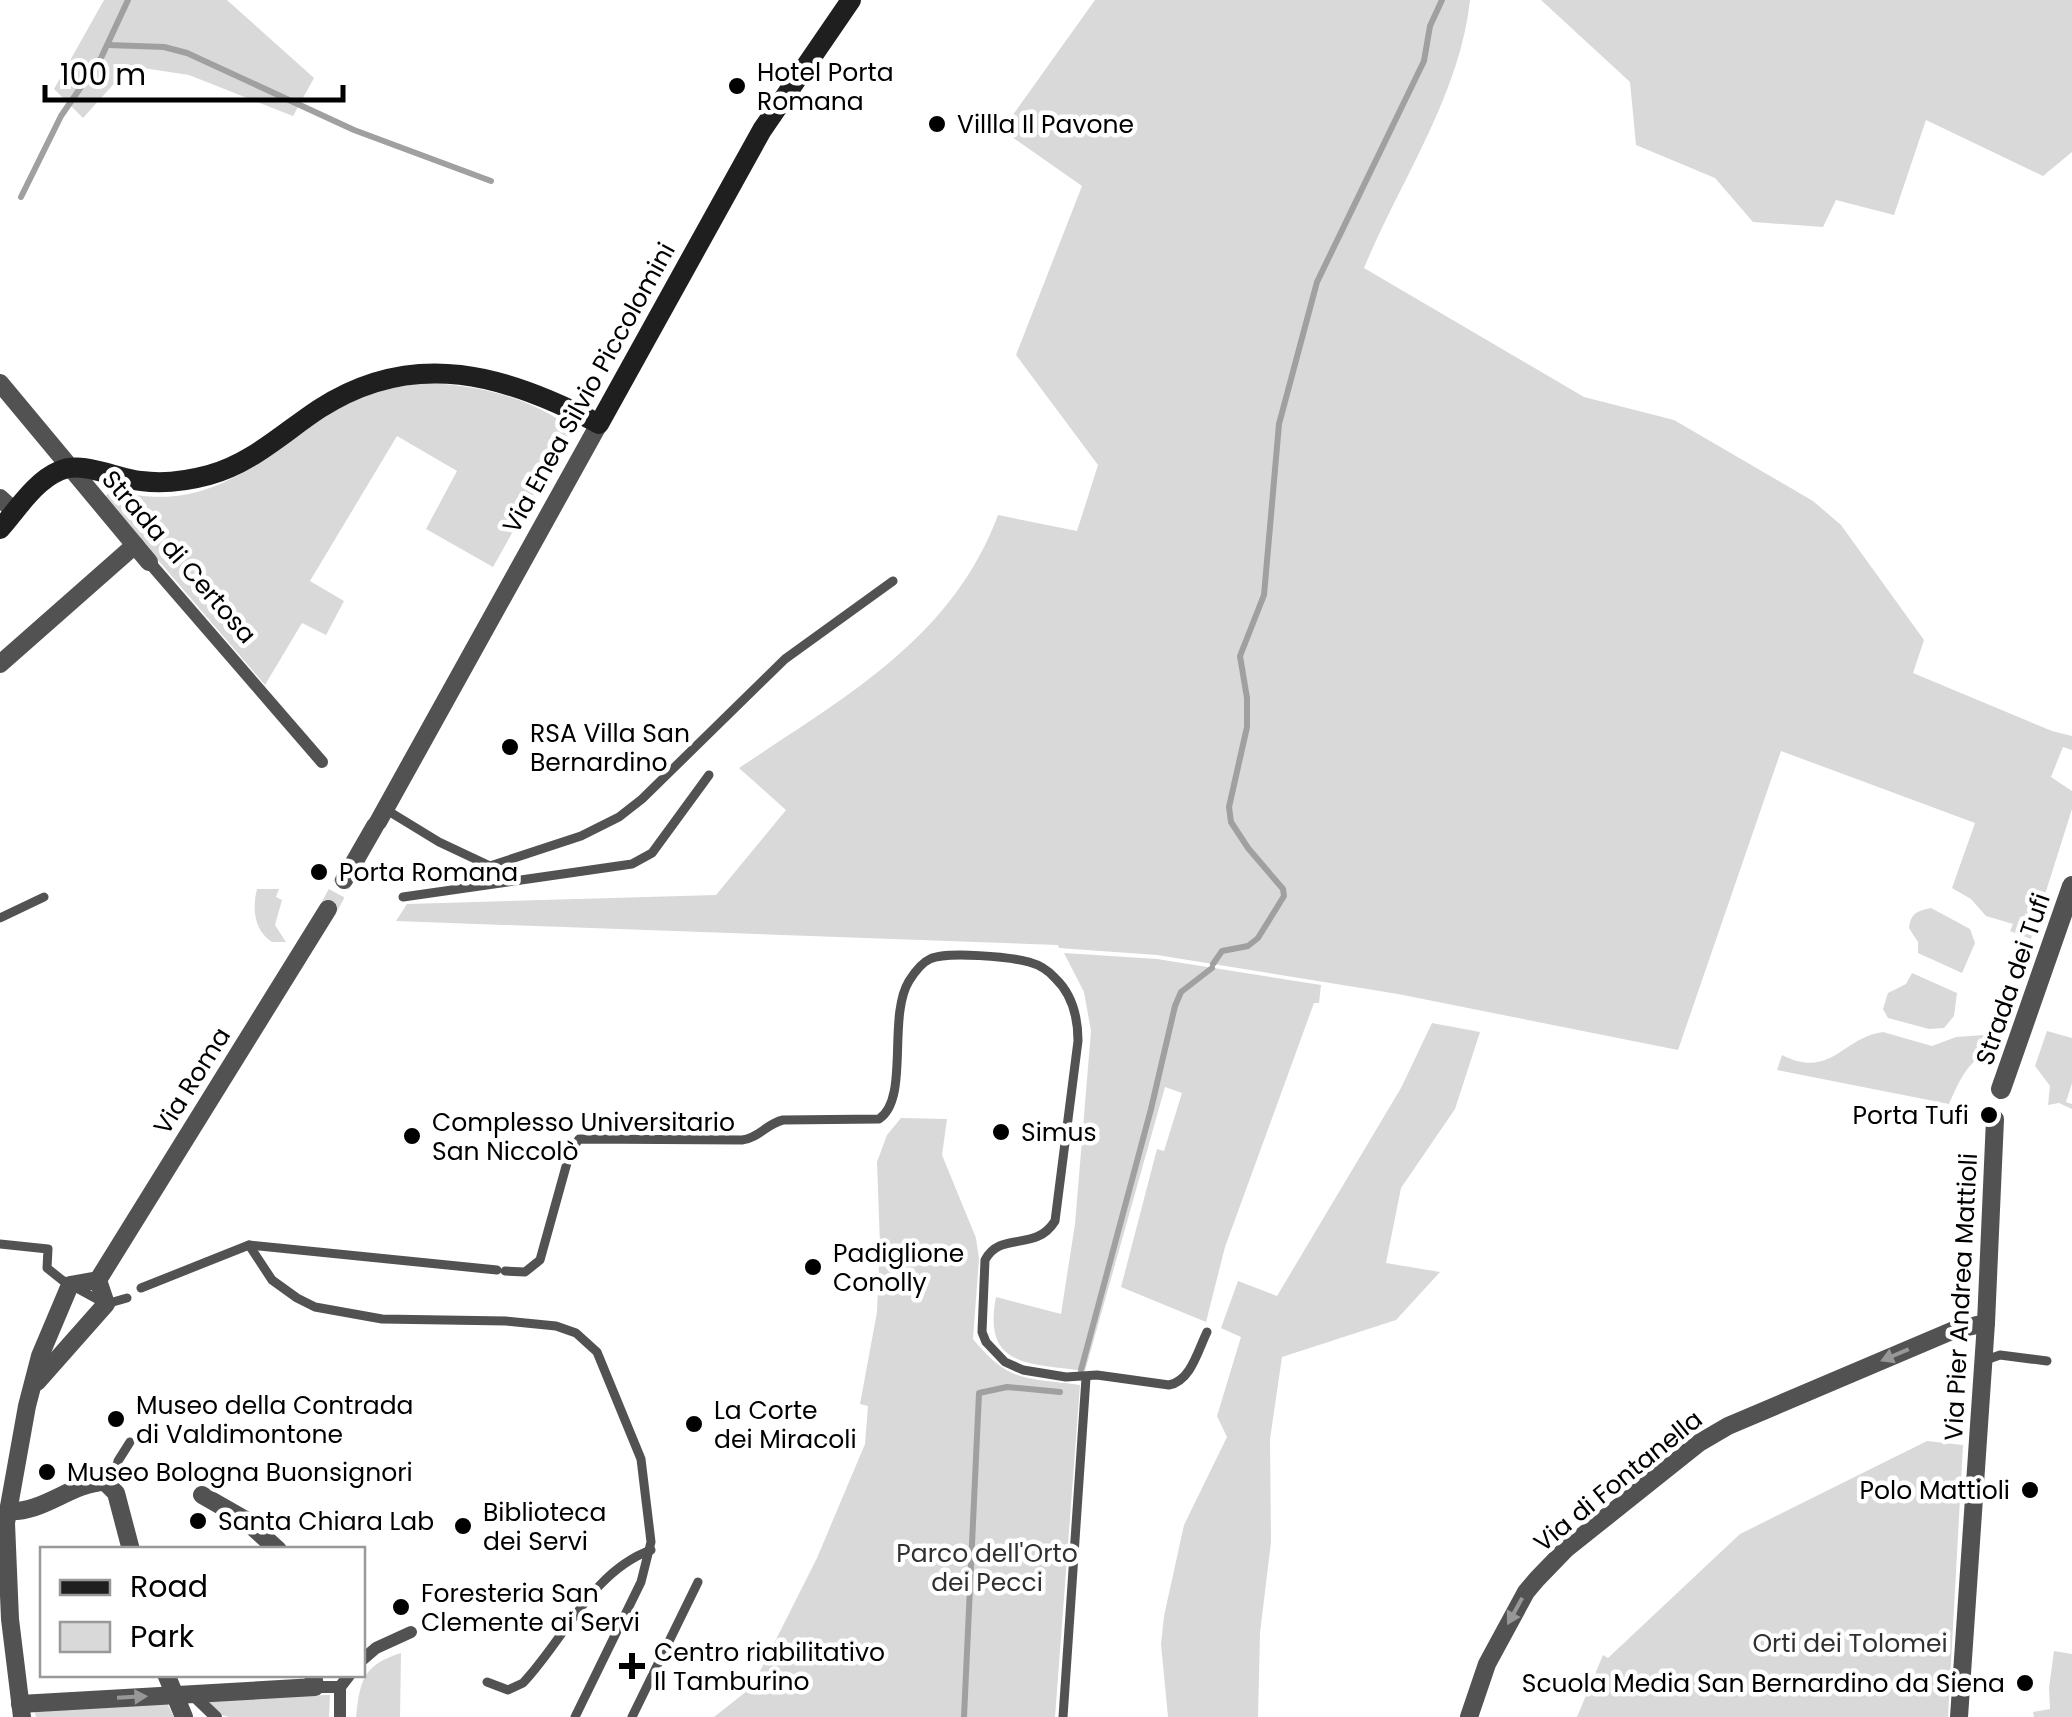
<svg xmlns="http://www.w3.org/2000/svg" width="2072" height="1717" viewBox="0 0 2072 1717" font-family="Poppins,sans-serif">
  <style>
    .green { fill: #d9d9d9 }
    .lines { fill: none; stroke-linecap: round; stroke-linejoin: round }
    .stream { stroke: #a0a0a0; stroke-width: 6 }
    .minor-tunnel { stroke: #d9d9d9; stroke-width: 18; stroke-dasharray: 18 9; stroke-linecap: butt }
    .service { stroke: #525252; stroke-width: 9 }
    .pedestrian { stroke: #525252; stroke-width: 12 }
    .minor { stroke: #525252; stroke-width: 18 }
    .tertiary { stroke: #525252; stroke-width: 20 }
    .secondary { stroke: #1f1f1f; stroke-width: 20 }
    .oneway { fill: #979797 }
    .poi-dot { fill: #000; stroke: #fff; stroke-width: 4 }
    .labels { text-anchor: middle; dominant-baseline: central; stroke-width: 9; stroke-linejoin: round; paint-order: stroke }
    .poi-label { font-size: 25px; fill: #000; stroke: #fff; text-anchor: start }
    .street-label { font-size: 25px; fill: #000; stroke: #fff }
    .park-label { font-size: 25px; fill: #303030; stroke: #fff }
  </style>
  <rect width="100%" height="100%" fill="#fff"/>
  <g class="green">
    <path d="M104 0H227L314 78 293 116 189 75 130 66 83 118 54 89Z"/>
    <path d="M1095 0H1470C1460 95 1400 181 1364 268L1584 397 1674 420 1813 501 1841 525 1924 640 1913 673 2052 731 2072 736V750L2063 747 2051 777 2072 791V809L2031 939 2010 931 2013 924 1986 916 1971 899 1952 888 1975 823 1781 751 1678 1050 1398 994 1213 964 1157 955 1059 948 1058 945 396 921 407 904 716 895 786 810 739 768C843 698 952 639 998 515L1077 531 1098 465 1016 355 1082 186 1002 130Z"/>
    <path d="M1541 0H2072V152L2043 176 1926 120 1894 215 1836 200 1823 227 1753 222 1715 178 1636 145 1630 82Z"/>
    <path d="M421 383C474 384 528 396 571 428L493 567 426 529 457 471 397 436 310 581 344 601 326 635 302 623 265 685 104 497 113 490C221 520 269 444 354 400 375 390 398 387 421 383Z"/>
    <path d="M257 889H279L276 897 282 900 275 925 286 942H272C254 930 252 909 257 889Z"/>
    <path d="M1931 908 1970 929 1975 943 1962 973 1918 953V942L1909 928C1911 913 1917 911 1931 908Z"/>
    <path d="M1064 953 1157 959 1321 985 1319 1003H1314L1225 1247 1206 1322 1121 1287 1157 1149 1164 1151 1182 1093 1165 1087 1085 1371C1031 1363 982 1369 996 1297L1061 1314 1075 1224 1091 1031 1084 992Z"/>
    <path d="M1912 973 1957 993 1954 1016 1944 1028 1929 1029 1888 1018 1883 1009 1888 993 1906 984Z"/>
    <path d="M1432 1023 1480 1032 1455 1109 1401 1188 1386 1263 1440 1272 1396 1320 1282 1357 1270 1439 1271 1542 1260 1633 1258 1717H1168L1161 1644 1164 1616 1184 1525 1227 1437 1217 1416 1241 1337 1221 1328 1238 1281 1277 1296 1401 1088Z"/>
    <path d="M2047 1031 2072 1038V1083L2066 1102 2072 1104V1109L2059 1103 2048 1105 2050 1086 2035 1066Z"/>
    <path d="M1883 1032 1932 1046 1956 1037 1984 1035 1999 1040 1996 1050C1969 1056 1960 1080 1949 1104L1777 1070 1782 1055C1831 1080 1843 1037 1883 1032Z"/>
    <path d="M901 1118 947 1119 942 1155 976 1238 979 1259 973 1339C1010 1384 1026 1377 1080 1385L1055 1717H714L752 1687 817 1558 865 1444 868 1406 860 1404 877 1312 880 1245 877 1162 887 1135Z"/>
    <path d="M1927 1441 1963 1445 1948 1717H1577L1603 1655 1608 1658 1740 1534Z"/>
    <path d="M2054 1651 2072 1654V1717H2034L2033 1712 2050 1709 2049 1688Z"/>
    <path d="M401 1653 400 1717H356C360 1680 363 1665 401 1653Z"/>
    <path d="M330 1695 329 1717H229L221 1715 204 1697Z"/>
    <path d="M167 1703 174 1717H36L34 1709Z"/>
  </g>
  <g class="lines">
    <g class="stream">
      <path d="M108 45 164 47 187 53 354 130 491 181"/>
      <path d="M21 197 61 116 101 58 128 0"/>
      <path d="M1213 964 1222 951 1248 946 1258 938 1284 896 1283 889 1248 848 1231 822 1229 807 1247 727V698L1240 656 1264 595 1279 424 1317 282 1424 61 1430 26 1442 0"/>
      <path d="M1081 1370 1151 1109 1175 1006 1181 992 1212 968"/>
      <path d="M964 1717 979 1393 1007 1387 1060 1392"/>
    </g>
    <path class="minor-tunnel" d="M328 909 344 880"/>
    <g class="service">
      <path d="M385 809 439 842 490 866 581 836 619 817 642 799 785 659 893 581"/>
      <path d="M403 897 632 864 652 853 709 775"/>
      <path d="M0 918 44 897"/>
      <path d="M0 1244 48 1249 47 1268 62 1280 106 1304 127 1298"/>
      <path d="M249 1245 272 1280 297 1298 315 1307 382 1319 506 1321 556 1326 576 1333 597 1352 641 1459 651 1542 641 1582 575 1717"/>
      <path d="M505 1271 525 1272 540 1260 570 1152 579 1139 742 1140C759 1138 766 1124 783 1120L879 1119C910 1099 887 1017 909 981 914 973 921 963 930 959 947 951 1011 957 1029 962 1040 965 1048 970 1055 978 1073 995 1078 1018 1078 1041L1055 1221C1035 1253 1001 1230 985 1260L982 1332 986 1342 1005 1362 1023 1370 1066 1377 1097 1375 1169 1385C1191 1381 1198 1350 1207 1332"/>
      <path d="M141 1288 249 1245 497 1270"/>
      <path d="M1983 1361 2000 1355 2047 1361"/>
      <path d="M112 1485 118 1461 130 1442"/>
      <path d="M487 1682 508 1690 523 1683C564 1640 592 1571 651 1550"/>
      <path d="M632 1717 698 1582"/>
      <path d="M1063 1717 1086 1378"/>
    </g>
    <g class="pedestrian">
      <path d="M149 562 322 762"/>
      <path d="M362 1660 376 1648 411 1632"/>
      <path d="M315 1687H340V1717"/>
      <path d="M340 1687 350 1674"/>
      <path d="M192 1694 216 1717"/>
    </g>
    <g class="minor">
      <path d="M0 383 149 562"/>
      <path d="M0 498 15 512"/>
      <path d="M0 664 135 545"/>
      <path d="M378 822 599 424"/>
      <path d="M344 880 375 826"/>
      <path d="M37 1382 106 1304 98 1280"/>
      <path d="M202 1495 244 1519 278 1550"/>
      <path d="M7 1511C43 1514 70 1483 105 1482L116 1493 131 1550"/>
      <path d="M166 1674 184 1717"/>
      <path d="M20 1704 315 1687 313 1674"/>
      <path d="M22 1717 10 1619 6 1523 27 1406 40 1356 70 1285 98 1280 328 909"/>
      <path d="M1469 1717 1487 1664 1526 1592 1537 1579 1566 1549 1699 1443 1728 1426 1954 1330 1986 1323"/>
      <path d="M1959 1717 1986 1323 1995 1119"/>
    </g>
    <path class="tertiary" d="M2001 1089 2072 886"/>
    <path class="secondary" d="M0 529C17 510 35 481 59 471 83 460 117 479 141 481 164 484 187 481 209 475 251 464 284 432 319 409 414 347 507 375 599 424L762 130 851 0"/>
  </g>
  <defs><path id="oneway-solid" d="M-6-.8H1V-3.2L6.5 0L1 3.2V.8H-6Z" transform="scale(2.5)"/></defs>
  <g class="oneway">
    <use href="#oneway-solid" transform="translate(1895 1355) rotate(157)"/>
    <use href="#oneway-solid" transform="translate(1515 1611) rotate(119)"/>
    <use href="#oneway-solid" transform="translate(132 1697) rotate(-3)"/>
  </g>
  <g class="poi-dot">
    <circle cx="737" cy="86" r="10"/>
    <circle cx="937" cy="124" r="10"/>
    <circle cx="510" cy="747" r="10"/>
    <circle cx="319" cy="872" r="10"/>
    <circle cx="1989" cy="1115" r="10"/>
    <circle cx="1001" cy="1132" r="10"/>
    <circle cx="412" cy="1136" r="10"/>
    <circle cx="813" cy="1267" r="10"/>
    <circle cx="116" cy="1419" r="10"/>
    <circle cx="694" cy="1424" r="10"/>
    <circle cx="47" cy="1472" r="10"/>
    <circle cx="2030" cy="1490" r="10"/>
    <circle cx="198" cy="1521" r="10"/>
    <circle cx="463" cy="1526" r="10"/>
    <circle cx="401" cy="1607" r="10"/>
    <path d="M627 1651h10v10h10v10h-10v10h-10v-10h-10v-10h10z"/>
    <circle cx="2025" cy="1683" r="10"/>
  </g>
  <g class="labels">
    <g class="poi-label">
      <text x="757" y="72">Hotel Porta<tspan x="757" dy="29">Romana</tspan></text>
      <text x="957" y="124">Villla Il Pavone</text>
      <text x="530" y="733">RSA Villa San<tspan x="530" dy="29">Bernardino</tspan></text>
      <text x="339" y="872">Porta Romana</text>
      <text x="1969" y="1115" text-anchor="end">Porta Tufi</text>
      <text x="432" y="1122">Complesso Universitario<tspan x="432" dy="29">San Niccolò</tspan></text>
      <text x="1021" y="1132">Simus</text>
      <text x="833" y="1253">Padiglione<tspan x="833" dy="29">Conolly</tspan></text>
      <text x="136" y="1405">Museo della Contrada<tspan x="136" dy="29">di Valdimontone</tspan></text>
      <text x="714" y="1410">La Corte<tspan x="714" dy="29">dei Miracoli</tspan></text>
      <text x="67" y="1472">Museo Bologna Buonsignori</text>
      <text x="2010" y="1490" text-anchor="end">Polo Mattioli</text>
      <text x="483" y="1512">Biblioteca<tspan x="483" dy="29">dei Servi</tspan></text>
      <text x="218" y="1521">Santa Chiara Lab</text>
      <text x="421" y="1593">Foresteria San<tspan x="421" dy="29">Clemente ai Servi</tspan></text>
      <text x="654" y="1652">Centro riabilitativo<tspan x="654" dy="29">Il Tamburino</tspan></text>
      <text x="2005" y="1683" text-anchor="end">Scuola Media San Bernardino da Siena</text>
    </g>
    <g class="street-label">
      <text transform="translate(589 388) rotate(-61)">Via Enea Silvio Piccolomini</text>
      <text transform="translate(179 557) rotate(49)">Strada di Certosa</text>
      <text transform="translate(2013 979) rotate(-71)">Strada dei Tufi</text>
      <text transform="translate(192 1081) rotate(-58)">Via Roma</text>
      <text transform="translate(1961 1297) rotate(-87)">Via Pier Andrea Mattioli</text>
      <text transform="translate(1618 1481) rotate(-39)">Via di Fontanella</text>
    </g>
    <g class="park-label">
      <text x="987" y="1553">Parco dell'Orto<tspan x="987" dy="29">dei Pecci</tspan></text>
      <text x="1850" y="1643">Orti dei Tolomei</text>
    </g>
  </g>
  <rect x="40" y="1547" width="325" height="130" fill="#ffffff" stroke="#999999" stroke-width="2.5"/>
  <rect x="60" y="1580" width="50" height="15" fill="#1f1f1f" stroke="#999999" stroke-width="2.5"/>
  <text x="130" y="1597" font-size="30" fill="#000000">Road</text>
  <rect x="60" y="1622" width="50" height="30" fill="#d9d9d9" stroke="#999999" stroke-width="2.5"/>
  <text x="130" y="1647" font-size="30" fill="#000000">Park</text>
  <path d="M45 85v15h298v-15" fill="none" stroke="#000000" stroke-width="5"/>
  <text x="60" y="85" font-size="30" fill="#000000" stroke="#ffffff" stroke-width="8" paint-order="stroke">100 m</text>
</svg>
